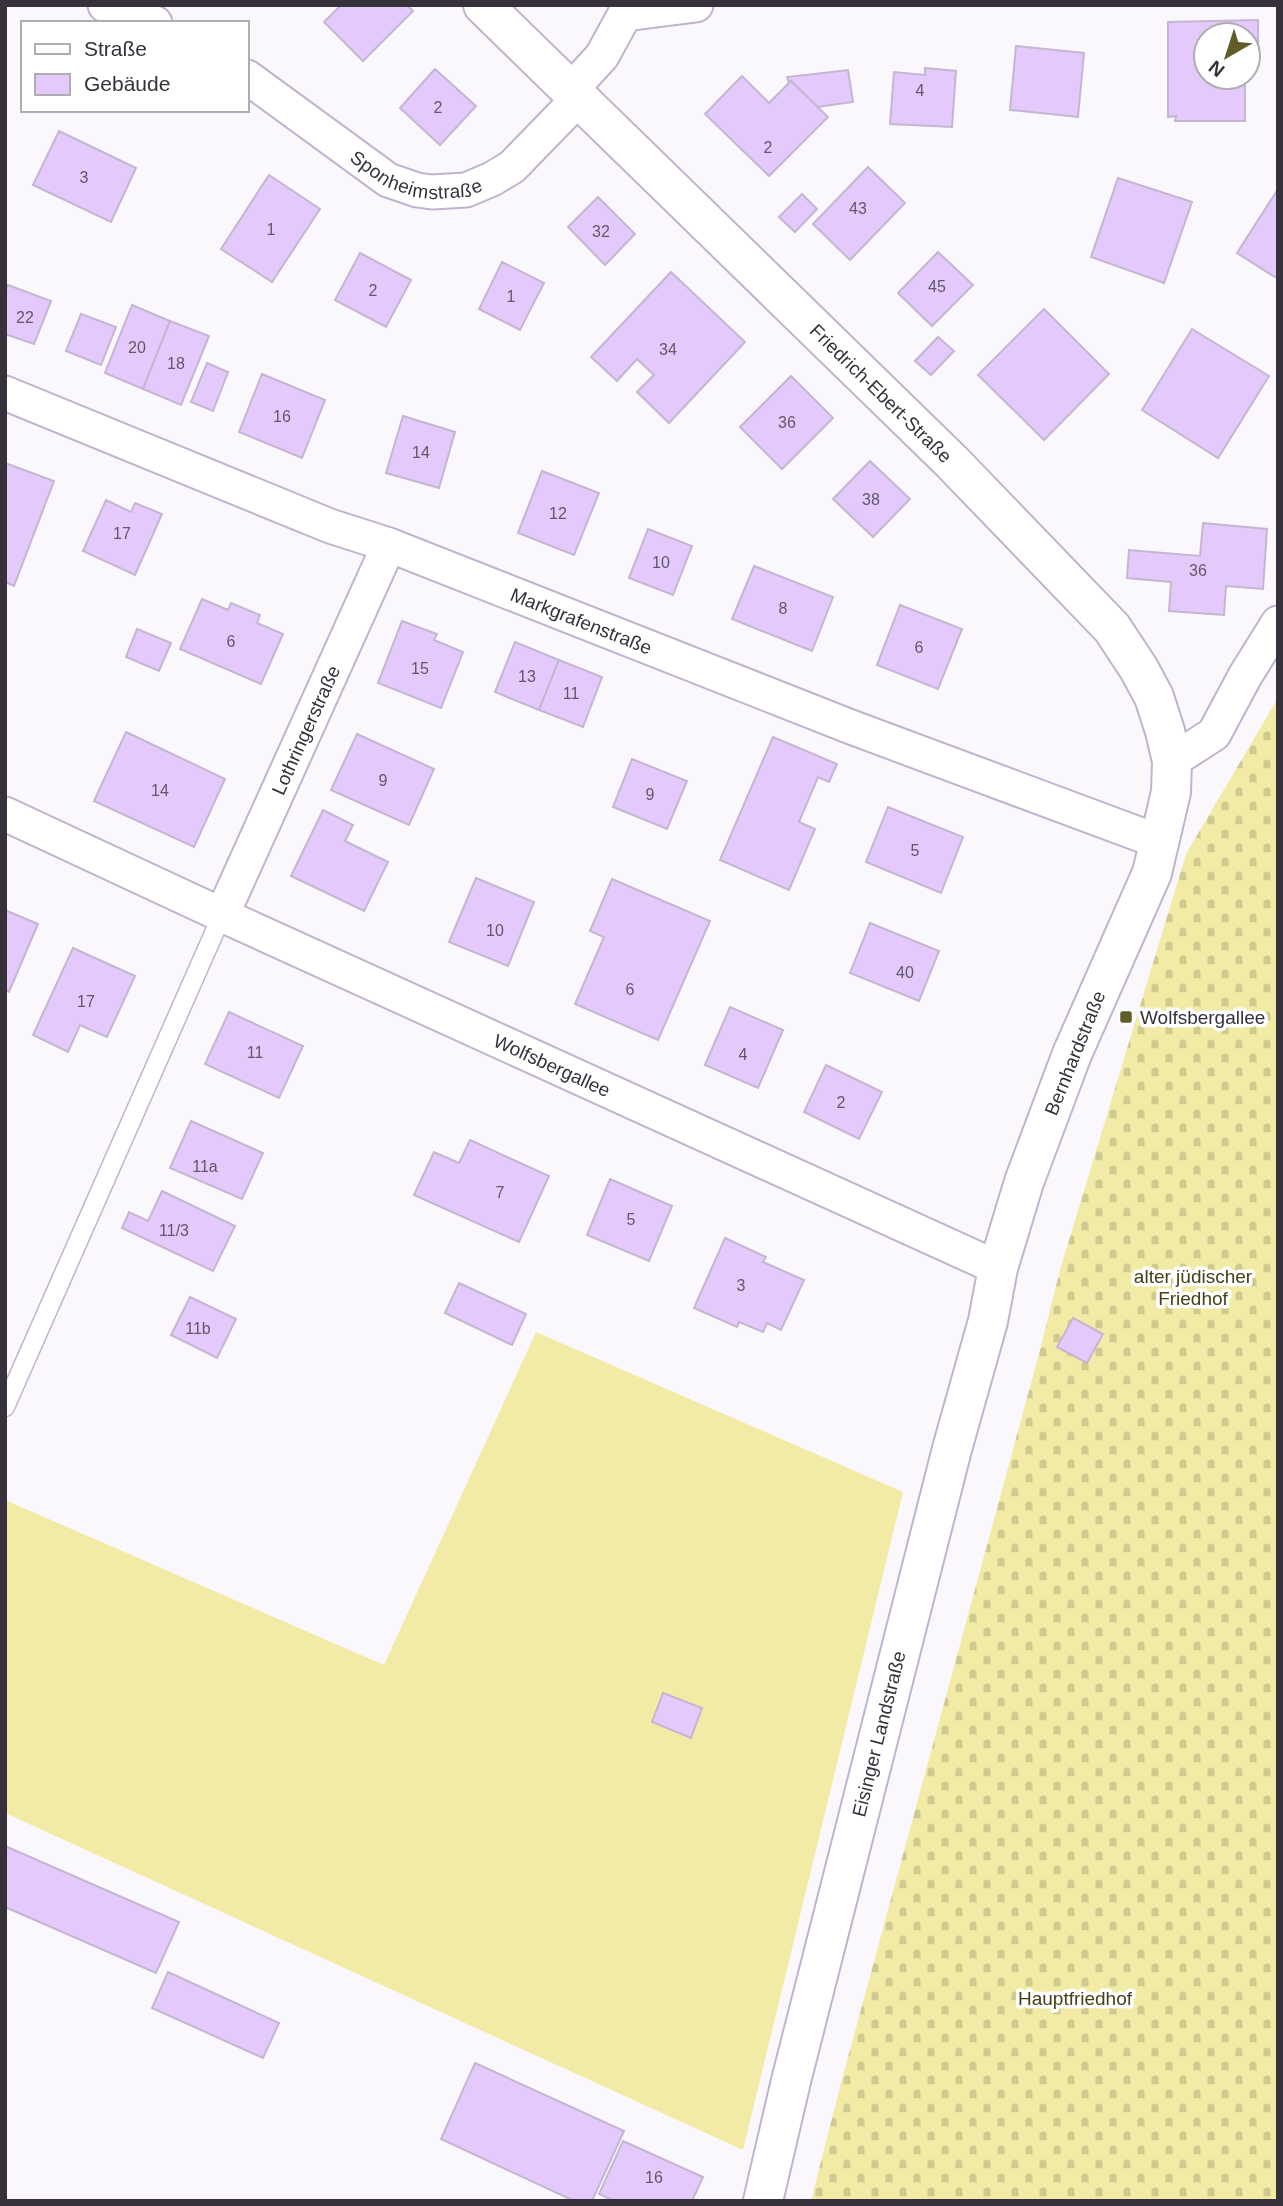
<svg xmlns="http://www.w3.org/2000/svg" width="1283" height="2206" viewBox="0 0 1283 2206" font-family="Arial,sans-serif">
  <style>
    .cemetery { fill: url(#cemetery-stones) }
    .garden { fill: #f1eba5 }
    .building { fill: #e4cafc; stroke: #c4b6d1; stroke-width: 2 }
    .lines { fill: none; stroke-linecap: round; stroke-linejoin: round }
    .service-casing { stroke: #c1b3ce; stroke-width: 21 }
    .minor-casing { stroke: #c1b3ce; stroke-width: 37 }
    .secondary-casing { stroke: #c1b3ce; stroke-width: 42 }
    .service { stroke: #fff; stroke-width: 18 }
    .minor { stroke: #fff; stroke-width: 33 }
    .secondary { stroke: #fff; stroke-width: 38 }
    .poi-dot { fill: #615c28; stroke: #fff; stroke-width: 2.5 }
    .labels { text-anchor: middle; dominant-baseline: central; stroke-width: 7; stroke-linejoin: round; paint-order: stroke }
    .number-label { font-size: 16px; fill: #62576b }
    .street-label { font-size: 19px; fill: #36313b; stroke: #fff }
    .poi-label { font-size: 19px; fill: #36313b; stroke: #fff; text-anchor: start }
    .park-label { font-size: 19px; fill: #454117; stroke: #fff }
  </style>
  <defs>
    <pattern id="cemetery-stones" width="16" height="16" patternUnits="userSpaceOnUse" patternTransform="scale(1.75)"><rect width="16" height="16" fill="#f1eba5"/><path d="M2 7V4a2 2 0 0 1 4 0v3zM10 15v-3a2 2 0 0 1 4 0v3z" fill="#cfca8f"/></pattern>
  </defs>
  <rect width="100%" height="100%" fill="#fbf8fd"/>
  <path class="cemetery" d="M1278 698V2201H811L841 2083 1040 1350 1060 1270 1186 854Z"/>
  <path class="garden" d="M536 1332 903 1492 743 2150 5 1813V1500L384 1665Z"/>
  <g class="building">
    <path d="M341 5H407L413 11 363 61 324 22Z"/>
    <path d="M1258 20V54H1248V35H1206V77H1245V121H1175L1176 116 1168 117V22Z"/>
    <path d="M1016 46 1084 53 1078 117 1010 110Z"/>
    <path d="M925 68 956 71 952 127 890 124 894 72 925 75Z"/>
    <path d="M435 69 476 106 440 145 400 108Z"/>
    <path d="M848 70 853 102 817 107 791 81 789 83 787 77Z"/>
    <path d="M742 76 769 103 791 81 828 117 769 176 705 114Z"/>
    <path d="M59 131 136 168 111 222 33 185Z"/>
    <path d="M868 167 905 203 850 260 813 224Z"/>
    <path d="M269 175 320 209 272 282 221 249Z"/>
    <path d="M1118 178 1192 202 1164 283 1091 257Z"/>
    <path d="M1278 189V279L1237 253Z"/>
    <path d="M802 194 817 209 795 232 779 217Z"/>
    <path d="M598 197 635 234 605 265 568 227Z"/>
    <path d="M938 252 973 285 932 326 898 293Z"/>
    <path d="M360 253 411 280 386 327 335 300Z"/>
    <path d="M502 262 544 283 520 330 479 309Z"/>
    <path d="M671 272 745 342 669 423 637 392 654 375 637 359 617 381 591 357Z"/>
    <path d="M8 285 51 301 34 344 5 334V291Z"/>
    <path d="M132 305 170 321 143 389 105 373Z"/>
    <path d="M1044 309 1109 374 1044 440 978 375Z"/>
    <path d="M81 314 116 327 101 365 66 351Z"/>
    <path d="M170 321 209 336 181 405 143 389Z"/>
    <path d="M1192 329 1269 376 1218 458 1142 410Z"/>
    <path d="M938 337 954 351 931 375 915 361Z"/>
    <path d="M207 363 228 372 213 411 191 402Z"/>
    <path d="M262 374 325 400 302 458 239 432Z"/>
    <path d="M791 376 833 418 782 469 740 427Z"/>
    <path d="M403 416 455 432 439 488 386 473Z"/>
    <path d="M870 461 910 499 873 537 833 499Z"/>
    <path d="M5 463 54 481 14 586 5 582Z"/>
    <path d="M542 471 599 493 574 555 518 533Z"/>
    <path d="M106 500 131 512 135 503 162 514 135 575 83 551Z"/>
    <path d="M1203 523 1267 529 1263 589 1226 586 1224 615 1169 611 1171 582 1127 578 1129 550 1200 556Z"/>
    <path d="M648 529 692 546 673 595 629 578Z"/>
    <path d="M754 566 833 597 812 651 732 619Z"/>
    <path d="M202 599 228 610 231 603 260 615 257 623 283 634 261 684 180 649Z"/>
    <path d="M900 605 962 629 938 689 877 665Z"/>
    <path d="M402 621 437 634 434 640 463 652 441 708 378 683Z"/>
    <path d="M137 629 171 643 159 671 126 657Z"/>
    <path d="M515 642 559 660 539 710 495 692Z"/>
    <path d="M559 660 602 677 583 727 539 710Z"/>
    <path d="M126 732 225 779 194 847 94 801Z"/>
    <path d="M357 734 434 769 409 825 331 790Z"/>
    <path d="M773 737 837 764 829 782 818 777 799 822 815 829 789 890 720 860Z"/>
    <path d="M632 759 687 781 667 829 613 807Z"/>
    <path d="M888 807 963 837 941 893 866 862Z"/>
    <path d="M323 810 353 825 345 841 388 862 364 911 291 876Z"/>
    <path d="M476 878 534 902 508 966 449 942Z"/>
    <path d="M612 879 710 921 658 1040 575 1004 604 937 590 931Z"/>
    <path d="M5 910 38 924 9 992 5 990Z"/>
    <path d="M870 923 939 951 919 1001 850 973Z"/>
    <path d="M73 948 135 976 107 1037 80 1025 68 1052 33 1035Z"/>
    <path d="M730 1007 783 1030 758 1088 705 1065Z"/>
    <path d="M229 1012 303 1046 279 1098 205 1064Z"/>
    <path d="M826 1065 882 1092 859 1139 804 1112Z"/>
    <path d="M191 1121 263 1153 242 1199 170 1168Z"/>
    <path d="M470 1140 549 1176 519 1242 414 1195 434 1152 459 1163Z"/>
    <path d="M610 1179 672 1206 649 1261 587 1235Z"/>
    <path d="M162 1191 235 1226 213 1271 122 1228 129 1212 148 1221Z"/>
    <path d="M725 1238 766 1257 763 1262 804 1280 781 1330 767 1323 763 1332 739 1322 737 1327 694 1308Z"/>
    <path d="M459 1283 526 1314 512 1345 445 1313Z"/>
    <path d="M190 1297 236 1319 217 1358 171 1335Z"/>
    <path d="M1073 1318 1103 1334 1087 1363 1057 1347Z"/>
    <path d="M663 1693 702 1708 691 1738 652 1722Z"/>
    <path d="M5 1846 179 1922 156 1973 5 1907Z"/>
    <path d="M168 1972 279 2023 263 2058 152 2008Z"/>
    <path d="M475 2063 624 2131 592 2201H574L441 2139Z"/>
    <path d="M623 2141 703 2177 692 2201H614L599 2194Z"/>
  </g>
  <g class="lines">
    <g class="service-casing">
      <path id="service" d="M5 1407 222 915"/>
    </g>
    <g class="minor-casing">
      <g id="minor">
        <path d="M105 5 155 23"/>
        <path id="s1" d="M247 77 388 180 417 190 432 192 466 190 492 179 512 167 579 98"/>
        <path d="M571 90 602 56 625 14 696 5"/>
        <path id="s2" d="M5 393 330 526 389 545 851 727 1160 842"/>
        <path d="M1172 761 1214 734 1245 676 1278 623"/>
        <path id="s3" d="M5 814 222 915 998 1268"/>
        <path id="s4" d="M222 915 389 545"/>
      </g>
    </g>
    <g class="secondary-casing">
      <g id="secondary">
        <path id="s5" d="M483 5 952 462 1112 628 1139 669 1154 697 1165 731 1172 761 1171 792 1152 873 1072 1054 1024 1182 998 1268 988 1321 952 1449 791 2081 763 2201"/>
      </g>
    </g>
    <use href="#service" class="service"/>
    <use href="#minor" class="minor"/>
    <use href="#secondary" class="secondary"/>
  </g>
  <rect class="poi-dot" x="1119" y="1010" width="14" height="14" rx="3.5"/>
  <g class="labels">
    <g class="number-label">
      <text x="920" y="90">4</text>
      <text x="438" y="107">2</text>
      <text x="768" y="147">2</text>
      <text x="84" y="177">3</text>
      <text x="858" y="208">43</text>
      <text x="271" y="229">1</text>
      <text x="601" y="231">32</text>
      <text x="937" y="286">45</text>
      <text x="373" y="290">2</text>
      <text x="511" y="296">1</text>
      <text x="25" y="317">22</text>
      <text x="137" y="347">20</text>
      <text x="668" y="349">34</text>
      <text x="176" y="363">18</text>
      <text x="282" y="416">16</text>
      <text x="787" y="422">36</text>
      <text x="421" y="452">14</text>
      <text x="871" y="499">38</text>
      <text x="558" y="513">12</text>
      <text x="122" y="533">17</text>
      <text x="661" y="562">10</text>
      <text x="1198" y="570">36</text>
      <text x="783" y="608">8</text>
      <text x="231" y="641">6</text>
      <text x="919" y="647">6</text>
      <text x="420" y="668">15</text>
      <text x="527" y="676">13</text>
      <text x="571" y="693">11</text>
      <text x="383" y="780">9</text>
      <text x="160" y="790">14</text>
      <text x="650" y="794">9</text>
      <text x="915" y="850">5</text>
      <text x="495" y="930">10</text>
      <text x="905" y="972">40</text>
      <text x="630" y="989">6</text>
      <text x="86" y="1001">17</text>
      <text x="255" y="1052">11</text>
      <text x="743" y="1054">4</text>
      <text x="841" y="1102">2</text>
      <text x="205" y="1166">11a</text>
      <text x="500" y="1192">7</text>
      <text x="631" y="1219">5</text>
      <text x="174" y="1230">11/3</text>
      <text x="741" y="1285">3</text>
      <text x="198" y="1328">11b</text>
      <text x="654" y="2177">16</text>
    </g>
    <g class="street-label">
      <text stroke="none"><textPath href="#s1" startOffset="201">Sponheimstraße</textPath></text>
      <text stroke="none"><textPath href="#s5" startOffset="556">Friedrich-Ebert-Straße</textPath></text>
      <text stroke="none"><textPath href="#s2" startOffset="620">Markgrafenstraße</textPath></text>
      <text stroke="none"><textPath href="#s4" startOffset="203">Lothringerstraße</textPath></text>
      <text transform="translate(1075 1053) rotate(-68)">Bernhardstraße</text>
      <text stroke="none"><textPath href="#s3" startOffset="602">Wolfsbergallee</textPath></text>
      <text transform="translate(879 1734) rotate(-76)">Eisinger Landstraße</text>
    </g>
    <g class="poi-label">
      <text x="1140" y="1017">Wolfsbergallee</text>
    </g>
    <g class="park-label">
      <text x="1193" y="1276">alter jüdischer<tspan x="1193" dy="22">Friedhof</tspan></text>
      <text x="1075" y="1998">Hauptfriedhof</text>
    </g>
  </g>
  <rect width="1283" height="2206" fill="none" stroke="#36313b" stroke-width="14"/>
  <rect x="21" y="21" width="228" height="91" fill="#ffffff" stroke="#afadb1" stroke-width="2"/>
  <rect x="35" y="44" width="35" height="10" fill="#ffffff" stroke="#afadb1" stroke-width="2"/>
  <text x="84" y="56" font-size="21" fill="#36313b">Straße</text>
  <rect x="35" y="74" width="35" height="21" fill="#e4cafc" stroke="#afadb1" stroke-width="2"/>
  <text x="84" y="91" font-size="21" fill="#36313b">Gebäude</text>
  <g transform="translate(1227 56) rotate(219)"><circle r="33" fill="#ffffff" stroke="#afadb1" stroke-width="2"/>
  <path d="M0-5L12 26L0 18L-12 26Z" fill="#615c28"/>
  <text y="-10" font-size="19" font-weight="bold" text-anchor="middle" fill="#36313b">N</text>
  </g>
</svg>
